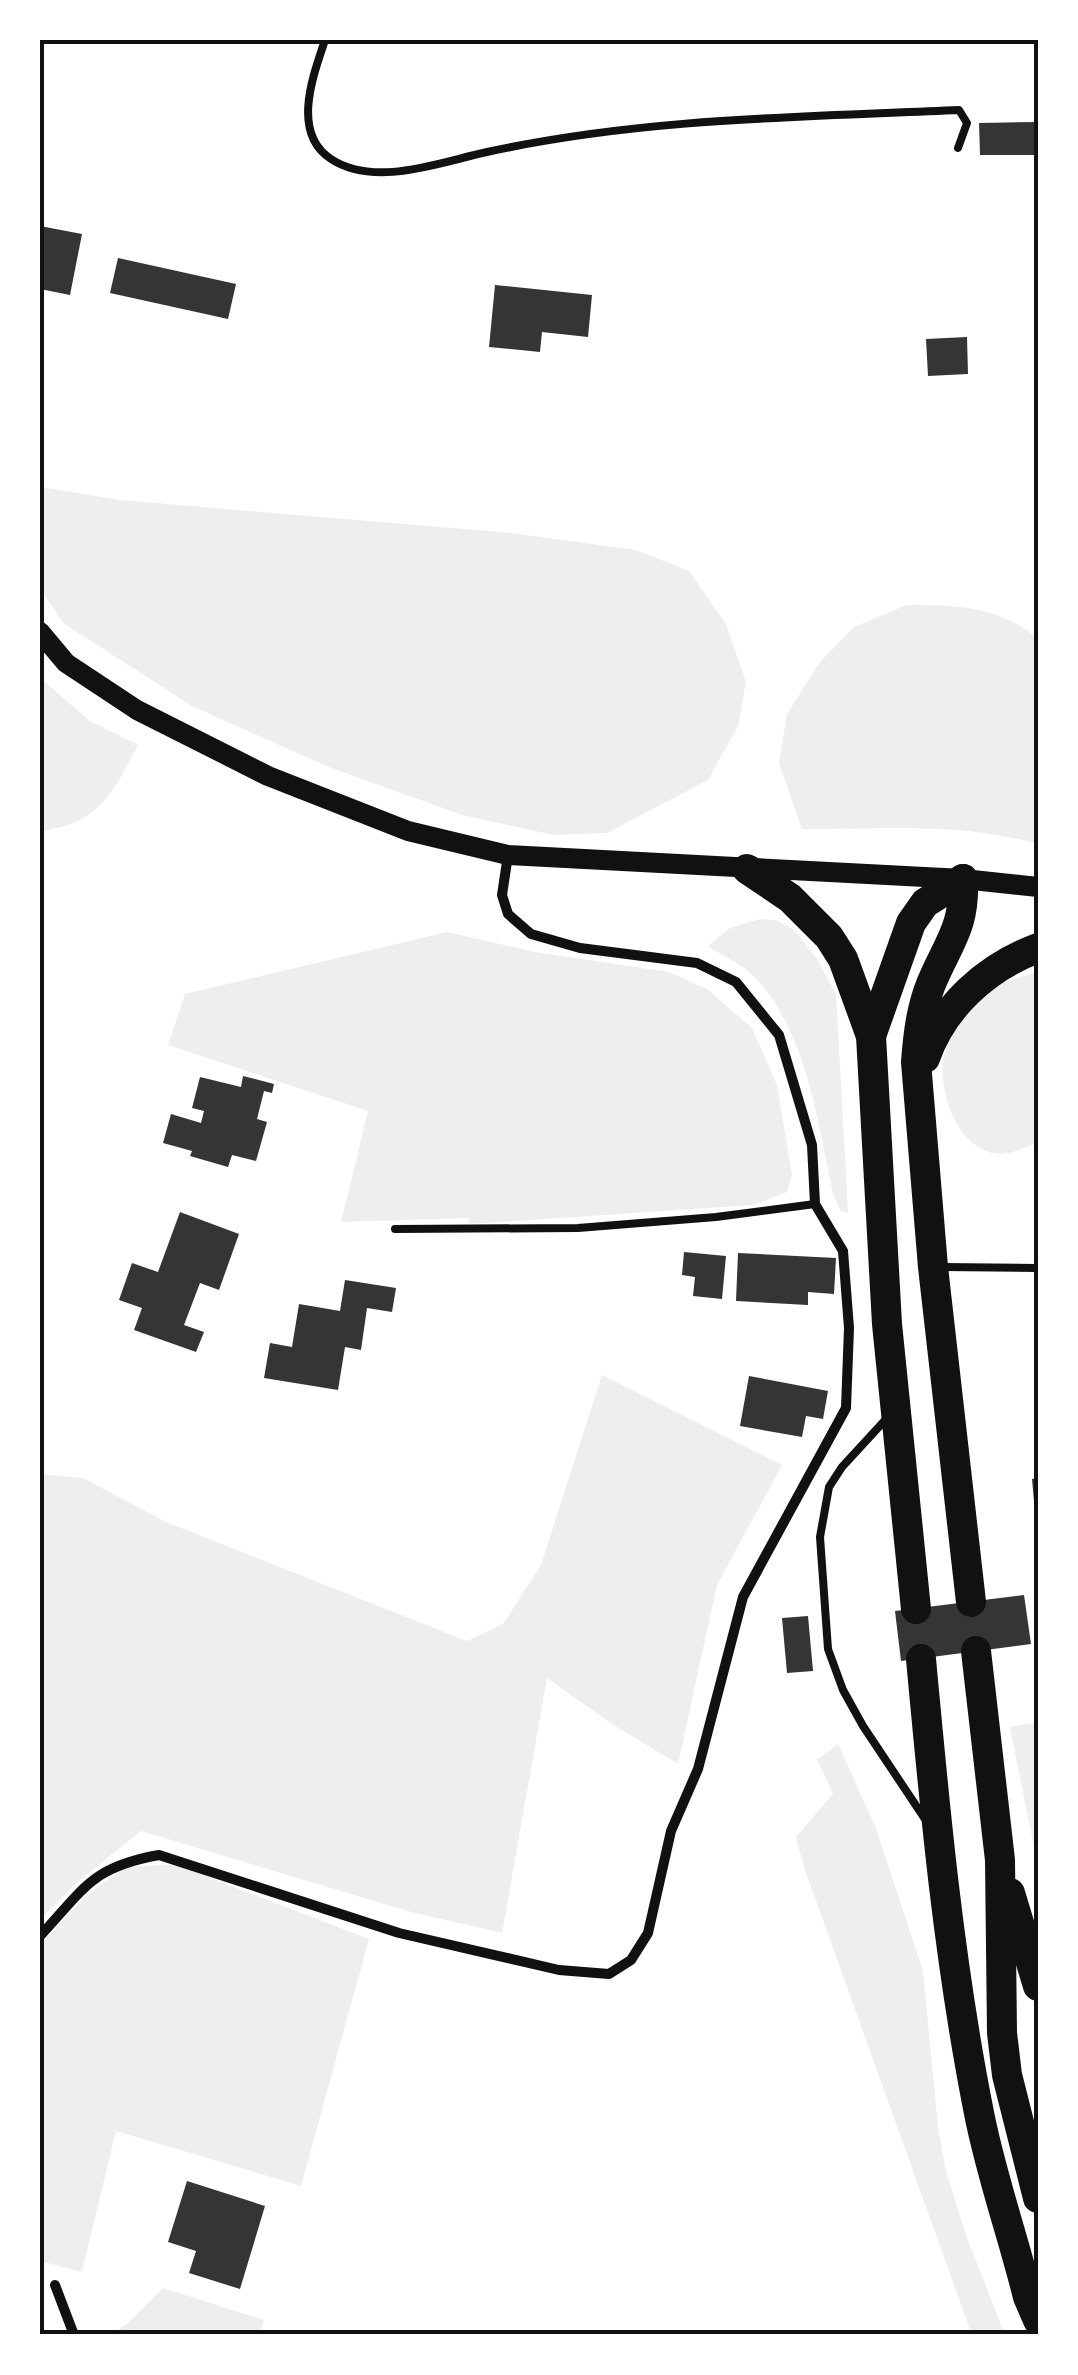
<svg xmlns="http://www.w3.org/2000/svg" width="1078" height="2375" viewBox="0 0 1078 2375" font-family="Cabin,sans-serif">
  <style>
    .green { fill: #eee }
    .building { fill: #353535 }
    .lines { fill: none; stroke-linecap: round; stroke-linejoin: round }
    .service { stroke: #111; stroke-width: 8 }
    .minor { stroke: #111; stroke-width: 10 }
    .secondary { stroke: #111; stroke-width: 20 }
    .motorway { stroke: #111; stroke-width: 30 }
    .neatline { fill: none; stroke: #111; stroke-width: 4 }
  </style>
  <rect width="100%" height="100%" fill="#fff"/>
  <g class="green">
    <path d="M40 487 120 500 512 533 636 550 689 571 726 624 746 682 738 726 708 780 607 833 553 835 462 815 326 766 192 706 63 623 40 588Z"/>
    <path d="M906 605C956 605 997 605 1038 639V844C962 822 880 829 802 829L779 763 787 714 820 662 854 627Z"/>
    <path d="M40 678 90 721 138 745C112 793 100 824 40 831Z"/>
    <path d="M760 919 776 920 794 930 817 959 836 994 848 1213 841 1211 833 1194C818 1123 805 1021 748 971 736 961 720 955 708 946L730 928Z"/>
    <path d="M447 932 535 952 669 972 707 989 752 1028 777 1085 792 1175 787 1192 753 1205 469 1224V1218L341 1222 368 1111 168 1045 185 994Z"/>
    <path d="M1038 972V1143C1027 1146 1012 1154 1001 1154 958 1153 935 1089 945 1052 950 1035 965 1004 980 994 995 983 1020 977 1038 972Z"/>
    <path d="M602 1375 782 1465 717 1585 678 1764 612 1724 547 1678 502 1933 411 1912 141 1831 81 1879 40 1919V1474L83 1478 166 1522 467 1641 503 1624 541 1565Z"/>
    <path d="M1038 1722V1868L1010 1727Z"/>
    <path d="M838 1744 875 1826 923 1971 938 2127 946 2171 967 2238 1005 2335H972L805 1870 796 1837 833 1794 817 1760Z"/>
    <path d="M174 1864 369 1939 301 2186 116 2131 82 2272 40 2261V1944L89 1893 126 1867Z"/>
    <path d="M163 2288 264 2320 259 2335H111L128 2323Z"/>
  </g>
  <g class="building">
    <path d="M1038 122V155H980L979 123Z"/>
    <path d="M40 226 82 234 70 295 40 289Z"/>
    <path d="M118 258 236 284 228 319 110 293Z"/>
    <path d="M495 285 592 295 588 337 542 332 540 352 489 347Z"/>
    <path d="M967 337 968 374 928 376 926 339Z"/>
    <path d="M243 1076 274 1084 272 1093 264 1091 257 1119 267 1122 256 1161 232 1155 228 1167 190 1156 192 1151 163 1143 171 1114 201 1123 204 1111 192 1108 200 1077 241 1087Z"/>
    <path d="M180 1212 239 1234 219 1290 200 1283 184 1325 204 1332 196 1352 134 1330 142 1308 119 1300 132 1263 158 1272Z"/>
    <path d="M684 1252 726 1256 722 1299 693 1296 695 1277 682 1275Z"/>
    <path d="M738 1253 836 1258 834 1294 808 1292V1305L736 1301Z"/>
    <path d="M345 1280 396 1288 392 1312 367 1308 361 1350 345 1347 338 1390 264 1378 270 1343 292 1347 299 1304 340 1311Z"/>
    <path d="M749 1376 828 1391 823 1419 806 1416 802 1437 740 1426Z"/>
    <path d="M1038 1478V1513H1035L1032 1479Z"/>
    <path d="M1024 1595 1031 1644 901 1661 895 1611Z"/>
    <path d="M808 1616 813 1671 787 1673 782 1618Z"/>
    <path d="M187 2181 265 2206 240 2289 189 2273 196 2251 168 2242Z"/>
  </g>
  <g class="lines">
    <g class="service">
      <path d="M325 40C313 76 291 133 331 159 375 188 440 162 487 152 642 118 801 117 959 110L967 123 958 148"/>
      <path d="M395 1229 578 1228 716 1217 815 1204"/>
      <path d="M942 1267 1038 1268"/>
      <path d="M888 1417 842 1467 829 1487 820 1537 828 1649 843 1690 863 1726 925 1819"/>
    </g>
    <g class="minor">
      <path d="M40 1936C84 1889 91 1867 159 1855L399 1933 559 1970 609 1974 631 1960 648 1933 671 1831 698 1769 743 1597 846 1408 849 1328 843 1251 815 1204 812 1145 779 1035 736 982 697 963 580 948 531 934 508 914 502 895 508 855"/>
      <path d="M55 2285 74 2335"/>
    </g>
    <path class="secondary" d="M40 632 66 663 137 710 268 776 408 831 508 855 963 879 1038 887"/>
    <g class="motorway">
      <path d="M747 869 790 898 829 937 843 959 871 1036 887 1324 916 1609"/>
      <path d="M963 879C965 928 949 941 931 984 921 1009 918 1035 916 1062L933 1267 971 1602"/>
      <path d="M871 1036 911 923 925 903 963 879"/>
      <path d="M925 1058C943 1006 987 967 1038 948"/>
      <path d="M976 1651 1000 1860 1002 2033 1007 2075 1038 2198"/>
      <path d="M921 1659C935 1811 949 1962 979 2113 991 2175 1013 2236 1028 2297L1038 2320"/>
      <path d="M1010 1893 1038 1986"/>
    </g>
  </g>
  <rect width="1078" height="2375" fill="none" stroke="#ffffff" stroke-width="85"/>
  <rect x="42" y="42" width="994" height="2290" class="neatline"/>
</svg>
